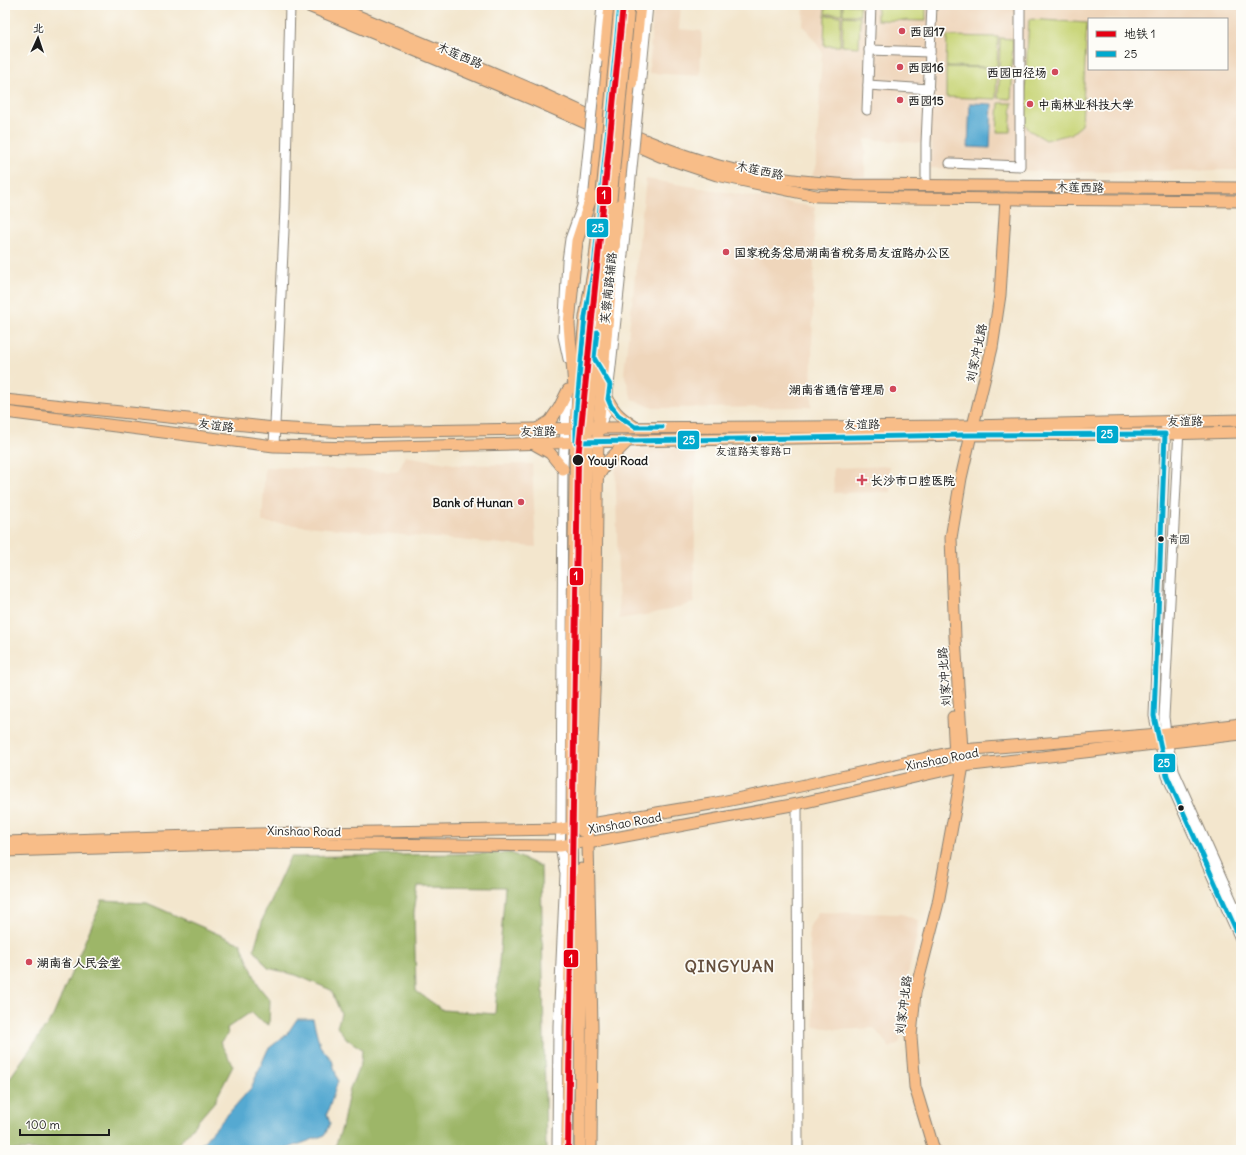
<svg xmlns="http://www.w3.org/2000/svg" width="1246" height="1155" viewBox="0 0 1246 1155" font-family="Delius,'LXGW WenKai TC',sans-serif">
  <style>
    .built { fill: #efd6bb; fill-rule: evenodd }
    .green { fill: #c7d476; stroke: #727849 }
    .forest { fill: #9db667; stroke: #5c6942; fill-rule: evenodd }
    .water { fill: #55a9d1; stroke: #386276 }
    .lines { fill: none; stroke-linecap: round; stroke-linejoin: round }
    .minor-casing { stroke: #888174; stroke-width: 11 }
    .major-casing { stroke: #888174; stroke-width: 13 }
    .minor { stroke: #fff; stroke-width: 9 }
    .major { stroke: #f8bd88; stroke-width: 11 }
    .minor-bridge-casing { stroke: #888174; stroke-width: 11; stroke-linecap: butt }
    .major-bridge-casing { stroke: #888174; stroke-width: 13; stroke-linecap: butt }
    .minor-bridge { stroke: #fff; stroke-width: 9 }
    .major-bridge { stroke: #f8bd88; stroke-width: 11 }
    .bus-1-casing { stroke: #fdfcf7; stroke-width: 8 }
    .bus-1 { stroke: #00a9ce; stroke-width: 5 }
    .metro-1-casing { stroke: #fdfcf7; stroke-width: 9 }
    .metro-1 { stroke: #e60012; stroke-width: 6 }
    .poi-dot { fill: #d1495b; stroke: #fdfcf7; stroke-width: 1.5 }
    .bus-dot { fill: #1c1c1c; stroke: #fdfcf7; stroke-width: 1.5 }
    .labels { text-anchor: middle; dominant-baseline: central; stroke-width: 3.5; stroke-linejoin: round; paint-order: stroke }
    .bus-label { font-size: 11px; fill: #1c1c1c; stroke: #fdfcf7 }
    .poi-label { font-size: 12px; font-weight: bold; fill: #1c1c1c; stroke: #fdfcf7; text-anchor: start }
    .street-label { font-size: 12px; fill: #1c1c1c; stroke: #fdfcf7 }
    .stop-label { font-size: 12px; font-weight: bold; fill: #1c1c1c; stroke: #fdfcf7; text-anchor: start }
    .district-label { font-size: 16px; font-weight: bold; letter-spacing: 1px; fill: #654f3d; stroke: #fdfcf7 }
    .line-badge { stroke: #fdfcf7; stroke-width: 1.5 }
    .badge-label { font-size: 11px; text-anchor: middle; font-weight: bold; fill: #fff }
  </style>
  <rect width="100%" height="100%" fill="#fdfcf7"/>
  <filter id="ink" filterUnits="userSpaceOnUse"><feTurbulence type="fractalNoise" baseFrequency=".025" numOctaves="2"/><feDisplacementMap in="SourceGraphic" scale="8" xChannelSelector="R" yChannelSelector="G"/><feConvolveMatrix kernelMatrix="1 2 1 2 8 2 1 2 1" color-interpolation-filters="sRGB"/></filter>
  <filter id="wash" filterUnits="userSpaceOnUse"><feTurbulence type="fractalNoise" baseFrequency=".012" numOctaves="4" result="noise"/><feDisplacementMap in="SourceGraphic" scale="16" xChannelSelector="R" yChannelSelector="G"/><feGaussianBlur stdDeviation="0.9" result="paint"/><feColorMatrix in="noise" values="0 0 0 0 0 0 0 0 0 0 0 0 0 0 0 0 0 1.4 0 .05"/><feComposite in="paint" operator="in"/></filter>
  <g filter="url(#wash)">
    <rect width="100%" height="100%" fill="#f3e6cd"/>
    <g class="built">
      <path d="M653 5H681L679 29 702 31 700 76 649 73Z"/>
      <path d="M804 5H1241V170L1073 172 930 168 932 144 865 139V177L812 176 816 165 822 51 803 25ZM1089 19H1227V69H1089Z"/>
      <path d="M646 179 815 207 811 407 653 408 632 399 624 373Z"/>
      <path d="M696 448 694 603 651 614 619 619 615 449Z"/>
      <path d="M405 456 459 465 532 464 536 547 262 522 265 467 398 471Z"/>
      <path d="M889 466 891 492 834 493 833 468Z"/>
      <path d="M818 912 902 914 918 920 917 936 907 978 900 1042 890 1048 874 1028 840 1030 814 1026 810 967 809 928Z"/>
    </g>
    <g class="green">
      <rect x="825" y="5" width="17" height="9"/>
      <rect x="843" y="5" width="17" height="10"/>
      <path d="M877 5H926V21L877 20Z"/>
      <path d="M825 15 841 16 840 46H824Z"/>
      <path d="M843 16 860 17 859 47 842 46Z"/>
      <path d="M1029 19 1087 23 1082 125 1071 134 1046 140 1029 130 1023 121Z"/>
      <path d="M947 36 998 37 997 67 946 66Z"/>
      <path d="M1000 38 1013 39 1012 68H999Z"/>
      <path d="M946 67 997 68 996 99 946 97Z"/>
      <path d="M1000 69 1013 70 1011 99 998 98Z"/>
      <path d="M999 103H1012L1010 132H997Z"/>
    </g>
    <g class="forest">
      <path d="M511 853 541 867 546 1150H334L342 1127 350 1088 361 1063 362 1049 347 1039 337 1027 341 1014 331 990 296 975 268 968 254 949 265 912 290 857ZM418 886 505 887 495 1014 443 1010 416 991 414 912Z"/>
      <path d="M102 901 147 903 241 944 259 987 270 1000 269 1025 258 1019 251 1012 227 1028 228 1035 220 1042 233 1066 215 1101 173 1150H5V1085L53 1016Z"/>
    </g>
    <g class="water">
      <path d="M970 103 992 104 990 148 968 147Z"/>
      <path d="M297 1019H313L320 1046 332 1060 338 1081 327 1114 330 1123 325 1135 283 1150H199L198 1148 251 1088 268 1049 287 1034Z"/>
    </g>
  </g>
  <g filter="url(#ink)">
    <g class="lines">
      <g class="minor-casing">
        <g id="minor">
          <path d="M869 50 930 52"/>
          <path d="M597 61 602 5"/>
          <path d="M868 85 929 89"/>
          <path d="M640 88 648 5"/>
          <path d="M867 110 871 5"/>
          <path d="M950 163 1020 166V5"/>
          <path d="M926 185V143L932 5"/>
          <path d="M568 359 563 336 567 261 570 239 582 206 584 190"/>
          <path d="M1166 421 1154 716 1167 776 1241 941"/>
          <path d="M599 426 606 413 629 198"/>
          <path d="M1179 428 1164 717 1167 742 1175 773 1241 921"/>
          <path d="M274 446 285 208 290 5"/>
          <path d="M797 804 798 1150"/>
          <path d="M557 1150 558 1026 565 874 560 846 561 829 563 466 567 394"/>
        </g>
      </g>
      <g class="major-casing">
        <g id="major">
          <path d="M306 5 534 100 660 156 717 175 816 196 907 198 1241 201"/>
          <path d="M332 5C400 34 469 62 538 92 597 118 656 149 719 166 763 178 808 182 853 185L1241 188"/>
          <path d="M574 387 569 324 577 241 590 201 610 5"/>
          <path d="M608 399C614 413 623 419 635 427"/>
          <path d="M5 400 274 428 347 432 598 428 968 426 1241 420"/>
          <path d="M5 412 274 446 354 448 628 441 965 435 1165 434 1241 432"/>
          <path d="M537 429 550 421 559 408 568 390"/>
          <path d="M534 444 550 453 563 469"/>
          <path d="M599 475 607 462 628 441"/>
          <path d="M953 717 955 758"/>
          <path d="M582 831 587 428 611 200"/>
          <path d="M5 842 256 834 561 829 711 804 796 787 962 750 1159 734 1241 724"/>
          <path d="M5 851 257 843 560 846 582 842 588 843 797 804 963 766 1241 734"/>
          <path d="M567 1150 572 828V668L576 416 585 317 594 267 602 193"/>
          <path d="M580 1150 581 869"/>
          <path d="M591 1150 592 1027 588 843 595 668 598 428 616 225 640 5"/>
          <path d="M934 1150 915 1087 911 1036 915 993 938 903 963 766 955 637 951 538 961 478 973 426 992 348 1000 295 1006 199"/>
        </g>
      </g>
      <use href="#minor" class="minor"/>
      <use href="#major" class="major"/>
      <g class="minor-bridge-casing">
        <g id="minor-bridge">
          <path d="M584 190 597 61"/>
          <path d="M629 198 640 88"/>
        </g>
      </g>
      <g class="major-bridge-casing">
        <g id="major-bridge">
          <path d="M602 193 620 5"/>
          <path d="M611 200 629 5"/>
        </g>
      </g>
      <use href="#minor-bridge" class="minor-bridge"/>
      <use href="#major-bridge" class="major-bridge"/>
      <g class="bus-1-casing">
        <g id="bus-1">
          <path d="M620 5 594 267 585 317 576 416V442L965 435 1165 434 1154 716 1167 776 1241 941"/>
          <path d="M597 332 594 358 610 385 608 399 611 406 618 415 635 427H662"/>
        </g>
      </g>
      <use href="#bus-1" class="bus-1"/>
      <g class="metro-1-casing">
        <path id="metro-1" d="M568 1150 578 459 623 5"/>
      </g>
      <use href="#metro-1" class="metro-1"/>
    </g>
  </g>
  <g class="poi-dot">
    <circle cx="902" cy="31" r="4"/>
    <circle cx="900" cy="67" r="4"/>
    <circle cx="1055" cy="72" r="4"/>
    <circle cx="900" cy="100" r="4"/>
    <circle cx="1030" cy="104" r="4"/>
    <circle cx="726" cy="252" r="4"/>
    <circle cx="893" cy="389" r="4"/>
    <path d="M860 474h4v4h4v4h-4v4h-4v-4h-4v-4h4z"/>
    <circle cx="521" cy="502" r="4"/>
    <circle cx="29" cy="962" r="4"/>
  </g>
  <g class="bus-dot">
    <circle cx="754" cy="439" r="3.5"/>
    <circle cx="578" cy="460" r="6"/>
    <circle cx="1161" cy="539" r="3.5"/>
    <circle cx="1181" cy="808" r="3.5"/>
  </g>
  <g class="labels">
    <g class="bus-label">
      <text x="754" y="451">友谊路芙蓉路口</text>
      <text x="1168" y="539" text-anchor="start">青园</text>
    </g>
    <g class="poi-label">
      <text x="910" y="31">西园17</text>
      <text x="908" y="67">西园16</text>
      <text x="1047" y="72" text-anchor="end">西园田径场</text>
      <text x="908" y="100">西园15</text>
      <text x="1038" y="104">中南林业科技大学</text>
      <text x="734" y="252">国家税务总局湖南省税务局友谊路办公区</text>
      <text x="885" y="389" text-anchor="end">湖南省通信管理局</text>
      <text x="871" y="480">长沙市口腔医院</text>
      <text x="513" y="502" text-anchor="end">Bank of Hunan</text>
      <text x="37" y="962">湖南省人民会堂</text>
    </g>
    <g class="street-label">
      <text transform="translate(460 55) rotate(23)">木莲西路</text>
      <text transform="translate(760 170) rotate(12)">木莲西路</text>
      <text transform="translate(1080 187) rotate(1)">木莲西路</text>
      <text transform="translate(608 288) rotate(-84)">芙蓉南路辅路</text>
      <text transform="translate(976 353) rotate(-78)">刘家冲北路</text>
      <text transform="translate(1185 421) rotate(-1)">友谊路</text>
      <text transform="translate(862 424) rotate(-1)">友谊路</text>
      <text transform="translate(216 425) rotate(7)">友谊路</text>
      <text transform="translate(538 431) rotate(-1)">友谊路</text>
      <text transform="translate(944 677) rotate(-94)">刘家冲北路</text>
      <text transform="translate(942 759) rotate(-11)">Xinshao Road</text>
      <text transform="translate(625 823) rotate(-10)">Xinshao Road</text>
      <text transform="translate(304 831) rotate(1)">Xinshao Road</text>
      <text transform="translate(903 1005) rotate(-83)">刘家冲北路</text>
    </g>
    <g class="stop-label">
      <text x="588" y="460">Youyi Road</text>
    </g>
    <g class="district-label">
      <text x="730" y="966">QINGYUAN</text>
    </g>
  </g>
  <g class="line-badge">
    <rect x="596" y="186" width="16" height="19" rx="4" fill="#e60012"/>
    <rect x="586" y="218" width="23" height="20" rx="4" fill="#00a9ce"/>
    <rect x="1096" y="425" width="23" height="19" rx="4" fill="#00a9ce"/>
    <rect x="677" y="430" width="23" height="20" rx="4" fill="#00a9ce"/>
    <rect x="569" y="567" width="15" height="19" rx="4" fill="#e60012"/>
    <rect x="1153" y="753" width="23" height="20" rx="4" fill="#00a9ce"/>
    <rect x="563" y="949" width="16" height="19" rx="4" fill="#e60012"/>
  </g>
  <g class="badge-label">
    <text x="604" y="199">1</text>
    <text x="598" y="232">25</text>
    <text x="1107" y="438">25</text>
    <text x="689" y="444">25</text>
    <text x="576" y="580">1</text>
    <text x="1164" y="767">25</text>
    <text x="571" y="963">1</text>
  </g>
  <rect width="1246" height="1155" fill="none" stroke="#fdfcf7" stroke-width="20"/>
  <rect x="1088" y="18" width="140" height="52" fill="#fdfcf7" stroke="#a3a29f"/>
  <rect x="1096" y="31" width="20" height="6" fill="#e60012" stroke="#a3a29f"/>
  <text x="1124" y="38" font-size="12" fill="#1c1c1c">地铁 1</text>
  <rect x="1096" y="51" width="20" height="6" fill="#00a9ce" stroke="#a3a29f"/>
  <text x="1124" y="58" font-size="12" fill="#1c1c1c">25</text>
  <g transform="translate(38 38) rotate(3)" stroke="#fdfcf7" stroke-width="3" paint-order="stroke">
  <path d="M0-3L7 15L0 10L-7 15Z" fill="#1c1c1c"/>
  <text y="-6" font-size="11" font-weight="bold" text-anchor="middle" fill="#1c1c1c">北</text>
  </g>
  <path d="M20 1129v6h89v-6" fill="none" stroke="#1c1c1c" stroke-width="2"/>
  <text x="26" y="1129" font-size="12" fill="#1c1c1c" stroke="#fdfcf7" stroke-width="3" paint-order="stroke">100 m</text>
</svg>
